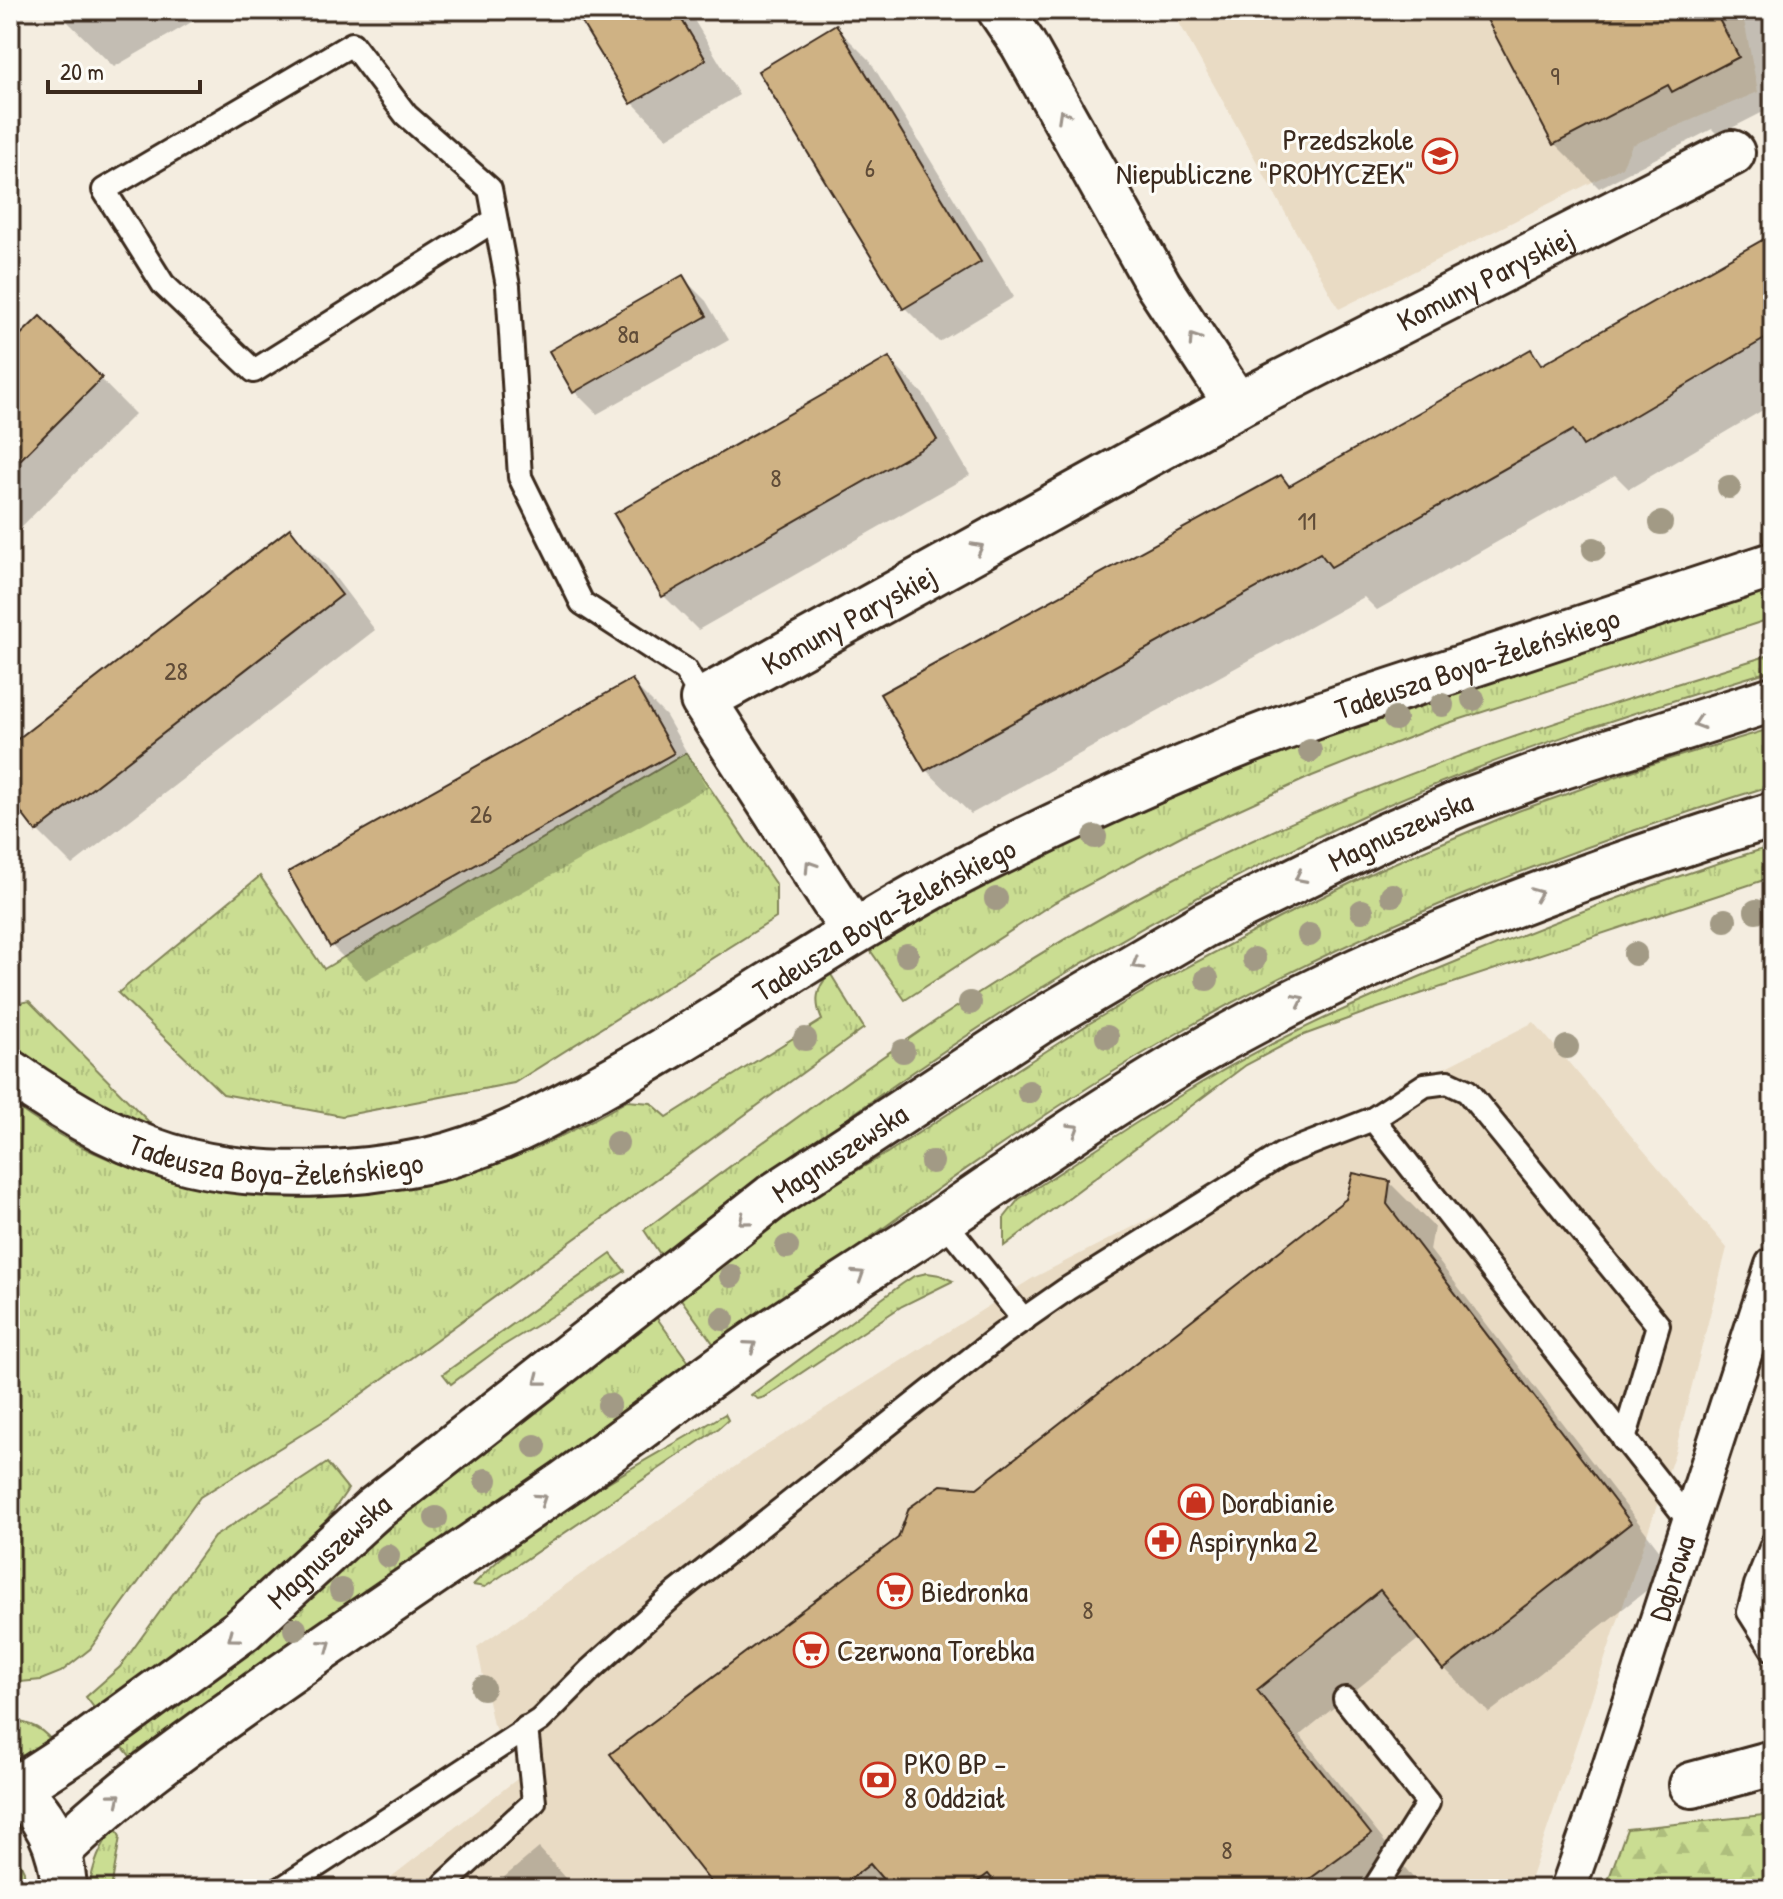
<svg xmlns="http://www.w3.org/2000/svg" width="1783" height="1899" viewBox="0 0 1783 1899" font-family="'Patrick Hand',sans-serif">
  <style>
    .built { fill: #e9dbc4 }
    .grass { fill: url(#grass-tufts); stroke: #828458; stroke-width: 2 }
    .forest { fill: url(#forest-firs); stroke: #828458; stroke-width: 2 }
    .shadow { fill: #0003 }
    .building { fill: #cfb284; stroke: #3b2a1e; stroke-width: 2 }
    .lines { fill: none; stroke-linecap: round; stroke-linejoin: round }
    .service-casing { stroke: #3b2a1e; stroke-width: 28 }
    .pedestrian-casing { stroke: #3b2a1e; stroke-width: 40 }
    .minor-casing { stroke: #3b2a1e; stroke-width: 50 }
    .tertiary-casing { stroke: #3b2a1e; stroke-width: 50 }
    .service { stroke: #fdfcf7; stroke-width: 22 }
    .pedestrian { stroke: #fdfcf7; stroke-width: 34 }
    .minor { stroke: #fdfcf7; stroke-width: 44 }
    .tertiary { stroke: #fdfcf7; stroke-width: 44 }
    .tree { fill: #a29a85 }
    .oneway { stroke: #9c938a }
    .labels { text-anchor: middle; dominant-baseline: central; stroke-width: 6; stroke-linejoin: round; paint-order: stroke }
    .number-label { font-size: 26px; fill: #604c38 }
    .poi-label { font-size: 30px; fill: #3b2a1e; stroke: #fdfcf7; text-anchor: start }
    .street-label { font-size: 30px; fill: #3b2a1e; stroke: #fdfcf7 }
  </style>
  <defs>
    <pattern id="grass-tufts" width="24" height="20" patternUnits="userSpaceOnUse" patternTransform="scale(2)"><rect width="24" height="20" fill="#cadd92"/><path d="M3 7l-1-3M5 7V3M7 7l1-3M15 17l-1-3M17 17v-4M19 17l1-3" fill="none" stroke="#aebe7d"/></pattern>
    <pattern id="forest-firs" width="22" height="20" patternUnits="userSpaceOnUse" patternTransform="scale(2)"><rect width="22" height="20" fill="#cadd92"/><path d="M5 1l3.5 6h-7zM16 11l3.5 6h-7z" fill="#aebe7d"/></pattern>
  </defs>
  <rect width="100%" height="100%" fill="#f4ede0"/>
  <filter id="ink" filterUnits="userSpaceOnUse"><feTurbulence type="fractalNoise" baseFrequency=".0125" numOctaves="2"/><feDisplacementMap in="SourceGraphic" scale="16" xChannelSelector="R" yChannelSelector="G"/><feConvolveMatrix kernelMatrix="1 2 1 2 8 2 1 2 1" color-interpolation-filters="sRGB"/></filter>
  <g filter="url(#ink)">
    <g class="built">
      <path d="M1172 10H1742L1758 92 1632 145 1622 167 1339 309Z"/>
      <path d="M1534 1022 1727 1248 1675 1452 1527 1889H383L386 1881 530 1769 493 1725 477 1647 753 1454 1033 1278Z"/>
    </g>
    <g class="grass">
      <path d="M1773 588V618L1433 728 1312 776 1185 834 1055 902 905 1000 870 950 992 880 1074 841 1270 756Z"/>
      <path d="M1773 654V670C1637 711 1501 754 1371 812 1115 926 880 1083 664 1260L644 1230C807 1109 976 983 1156 888 1351 784 1562 719 1773 654Z"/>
      <path d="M1773 728V785C1570 848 1360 927 1176 1034 1015 1127 867 1240 718 1350L678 1295 809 1199 887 1153 1090 1023 1163 980 1279 918 1380 869 1518 811 1649 765Z"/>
      <path d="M686 753 776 885V918L514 1083 342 1116 223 1094 118 993 260 876 324 969Z"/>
      <path d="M1773 846V877L1372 1010 1301 1036 1246 1065 1004 1246V1218L1019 1199C1107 1142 1194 1082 1288 1036 1344 1008 1402 984 1460 960 1564 917 1666 878 1773 846Z"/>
      <path d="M830 973 864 1028 330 1417 200 1497 90 1649 61 1672 41 1680 10 1683V1102C119 1185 249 1208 383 1190 418 1185 451 1180 484 1169 530 1153 585 1125 627 1101L651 1103 667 1117 822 1020C814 1002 816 988 830 973Z"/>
      <path d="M29 1001 154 1127C103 1106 53 1081 10 1046V1005Z"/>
      <path d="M611 1254 625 1271 501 1347 451 1384 443 1374Z"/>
      <path d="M927 1273 940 1275 953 1281 902 1306 765 1397 758 1399 751 1395 902 1284 914 1276Z"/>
      <path d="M654 1314 693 1368 134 1761 121 1745Z"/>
      <path d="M725 1414 728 1420 719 1428 485 1587 473 1585C543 1511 639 1466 725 1414Z"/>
      <path d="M327 1463 348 1489 315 1537 270 1578 99 1714 86 1697 120 1667 214 1537Z"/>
      <path d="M10 1720C31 1723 44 1728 56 1747L29 1755 10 1756Z"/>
      <path d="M115 1826 120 1837 111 1889H89C93 1864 100 1847 115 1826Z"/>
      <path d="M10 1842 24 1871 25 1889H10Z"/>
    </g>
    <path class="forest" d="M1773 1814V1889H1605L1627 1829Z"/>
    <g class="shadow">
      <path d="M62 10H189L195 20 114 67 69 23Z"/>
      <path d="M577 10H688L739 95 667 138 633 103Z"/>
      <path d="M1484 10H1761L1773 33V60L1763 65 1773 84V107L1718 135 1712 129 1599 188 1554 143Z"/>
      <path d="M836 27 870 61 1014 297 939 342 905 308Z"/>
      <path d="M1773 236V404L1629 489 1615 475 1377 610 1364 597 971 814 926 770 1280 477 1291 488 1530 351 1545 365Z"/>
      <path d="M683 278 706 301 729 340 597 414 574 391Z"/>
      <path d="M40 318 135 414 10 538V348Z"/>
      <path d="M889 359 923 394 970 475 698 630 664 596Z"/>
      <path d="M290 530 325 564 375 630 72 865 38 831 10 795V747Z"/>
      <path d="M632 682 666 716 707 788 366 980 331 945Z"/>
      <path d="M1389 1182 1434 1227 1430 1250 1674 1569 1489 1713 1444 1668 1420 1638 1300 1735 1414 1879 1400 1889H719L978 1490Z"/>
      <path d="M539 1848 576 1889H490Z"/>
    </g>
    <g class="building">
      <path d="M574 10H676L706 60 631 104Z"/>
      <path d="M1482 10H1714L1739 57 1672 92 1668 85 1553 145Z"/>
      <path d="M836 24 981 262 903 309 758 71Z"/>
      <path d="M1773 234V334L1583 446 1573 430 1331 567 1320 553 925 771 880 694 1281 475 1289 486 1531 349 1541 365Z"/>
      <path d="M683 275 707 316 573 393 549 351Z"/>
      <path d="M40 316 102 378 10 470V345Z"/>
      <path d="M889 357 937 440 662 597 614 514Z"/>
      <path d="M290 528 342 595 36 832 10 798V745Z"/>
      <path d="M632 679 674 753 330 947 288 872Z"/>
      <path d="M1353 1173 1390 1181 1387 1204 1631 1523 1443 1670 1380 1590 1257 1690 1371 1834 1296 1889H1000L988 1874 968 1889H891L870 1864 838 1889H716L610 1754 898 1538 909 1508 941 1485 977 1488 1346 1199Z"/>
    </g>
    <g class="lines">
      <g class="service-casing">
        <g id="service">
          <path d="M495 220 254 371 163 284 104 190 352 44 406 115 490 189 508 286 520 477 582 603 685 670 703 700"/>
          <path d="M1373 1119 1425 1085 1448 1082 1467 1091 1658 1325 1624 1440"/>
          <path d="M943 1220 1024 1320"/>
          <path d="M1773 1543 1756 1585 1749 1612 1773 1650"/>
          <path d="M1345 1699 1428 1803 1374 1889"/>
          <path d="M281 1889 540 1720 589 1671 676 1593 1001 1335 1067 1289 1281 1155 1373 1119 1689 1521"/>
          <path d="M444 1889 445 1884 534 1802 526 1728"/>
        </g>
      </g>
      <g class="pedestrian-casing">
        <g id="pedestrian">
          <path id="s1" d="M1568 1889 1601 1795 1773 1265"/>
        </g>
      </g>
      <g class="minor-casing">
        <g id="minor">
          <path d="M1000 10 1023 44 1159 286 1237 405"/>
          <path id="s2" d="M853 931 703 700 1237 405 1732 153"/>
          <path id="s3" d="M10 1072C63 1110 126 1147 190 1162 267 1180 353 1176 430 1160 490 1147 543 1117 597 1088 730 1016 852 925 988 858 1063 821 1139 786 1216 754 1290 723 1367 699 1443 674 1553 638 1663 601 1773 565"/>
          <path d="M1692 1785 1773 1763"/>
        </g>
      </g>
      <g class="tertiary-casing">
        <g id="tertiary">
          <path d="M10 1787C46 1809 62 1849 64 1889"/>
          <path id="s4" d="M14 1790 88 1742 242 1630 373 1510 772 1197 1037 1023 1204 925 1385 836 1461 803 1557 768 1773 699"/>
          <path d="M59 1851C119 1791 188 1743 257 1694 359 1622 463 1553 566 1482 629 1437 690 1389 754 1344 817 1300 884 1260 948 1216 1048 1147 1148 1078 1256 1021 1421 934 1595 870 1773 815"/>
        </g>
      </g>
      <use href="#service" class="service"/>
      <use href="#pedestrian" class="pedestrian"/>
      <use href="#minor" class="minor"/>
      <use href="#tertiary" class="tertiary"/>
    </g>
    <g class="tree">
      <circle cx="1729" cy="487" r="12"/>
      <circle cx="1661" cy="523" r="12"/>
      <circle cx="1594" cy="549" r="12"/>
      <circle cx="1473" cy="699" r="12"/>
      <circle cx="1442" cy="705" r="12"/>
      <circle cx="1395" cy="719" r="12"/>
      <circle cx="1310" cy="751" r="12"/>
      <circle cx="1095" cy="837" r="12"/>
      <circle cx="1392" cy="895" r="12"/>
      <circle cx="996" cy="899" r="12"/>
      <circle cx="1362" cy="911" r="12"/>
      <circle cx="1756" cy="911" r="12"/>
      <circle cx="1725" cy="920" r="12"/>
      <circle cx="1309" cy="935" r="12"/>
      <circle cx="1635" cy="954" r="12"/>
      <circle cx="907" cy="955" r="12"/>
      <circle cx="1254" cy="959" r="12"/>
      <circle cx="1207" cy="979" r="12"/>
      <circle cx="970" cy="1003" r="12"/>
      <circle cx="1107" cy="1037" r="12"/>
      <circle cx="805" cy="1039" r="12"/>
      <circle cx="1567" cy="1047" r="12"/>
      <circle cx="903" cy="1051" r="12"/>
      <circle cx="1029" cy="1092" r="12"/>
      <circle cx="617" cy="1143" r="12"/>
      <circle cx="932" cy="1162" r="12"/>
      <circle cx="787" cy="1247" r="12"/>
      <circle cx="731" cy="1276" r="12"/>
      <circle cx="723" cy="1319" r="12"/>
      <circle cx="609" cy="1405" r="12"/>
      <circle cx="535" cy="1446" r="12"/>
      <circle cx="486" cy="1480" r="12"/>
      <circle cx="436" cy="1518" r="12"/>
      <circle cx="388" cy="1556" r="12"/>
      <circle cx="341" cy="1590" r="12"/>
      <circle cx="295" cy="1629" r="12"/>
      <circle cx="483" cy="1688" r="12"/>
    </g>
    <defs><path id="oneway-chevron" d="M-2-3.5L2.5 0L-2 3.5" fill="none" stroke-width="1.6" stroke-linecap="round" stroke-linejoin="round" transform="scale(2)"/></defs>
    <g class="oneway">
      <use href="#oneway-chevron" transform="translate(1063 115) rotate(-119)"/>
      <use href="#oneway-chevron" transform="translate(1194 339) rotate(-123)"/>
      <use href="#oneway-chevron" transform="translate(978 548) rotate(-29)"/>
      <use href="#oneway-chevron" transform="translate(1699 723) rotate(162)"/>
      <use href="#oneway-chevron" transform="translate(810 866) rotate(-123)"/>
      <use href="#oneway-chevron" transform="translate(1300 877) rotate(153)"/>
      <use href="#oneway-chevron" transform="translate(1537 894) rotate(-22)"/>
      <use href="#oneway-chevron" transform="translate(1137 964) rotate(150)"/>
      <use href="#oneway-chevron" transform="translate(1299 1000) rotate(-26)"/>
      <use href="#oneway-chevron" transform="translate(1074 1129) rotate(-32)"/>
      <use href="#oneway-chevron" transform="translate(744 1220) rotate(141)"/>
      <use href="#oneway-chevron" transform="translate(859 1275) rotate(-33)"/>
      <use href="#oneway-chevron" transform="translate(751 1346) rotate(-35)"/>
      <use href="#oneway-chevron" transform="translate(539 1380) rotate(142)"/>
      <use href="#oneway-chevron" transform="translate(541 1499) rotate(-34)"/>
      <use href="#oneway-chevron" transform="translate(233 1637) rotate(143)"/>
      <use href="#oneway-chevron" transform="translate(326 1645) rotate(-36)"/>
      <use href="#oneway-chevron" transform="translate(116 1798) rotate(-40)"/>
    </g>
  </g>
  <defs>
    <g id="school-ring" transform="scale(1.8)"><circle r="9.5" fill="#fdfcf7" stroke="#c8321e" stroke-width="1.5"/><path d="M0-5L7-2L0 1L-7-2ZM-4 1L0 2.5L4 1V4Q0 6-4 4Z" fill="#c8321e"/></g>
    <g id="shop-ring" transform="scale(1.8)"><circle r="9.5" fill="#fdfcf7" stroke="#c8321e" stroke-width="1.5"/><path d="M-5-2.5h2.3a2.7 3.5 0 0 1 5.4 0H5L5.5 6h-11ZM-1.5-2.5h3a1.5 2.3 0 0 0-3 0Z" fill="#c8321e"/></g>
    <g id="pharmacy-ring" transform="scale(1.8)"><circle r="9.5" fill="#fdfcf7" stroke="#c8321e" stroke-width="1.5"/><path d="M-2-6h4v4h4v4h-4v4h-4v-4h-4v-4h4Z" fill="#c8321e"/></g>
    <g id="supermarket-ring" transform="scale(1.8)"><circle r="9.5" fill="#fdfcf7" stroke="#c8321e" stroke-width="1.5"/><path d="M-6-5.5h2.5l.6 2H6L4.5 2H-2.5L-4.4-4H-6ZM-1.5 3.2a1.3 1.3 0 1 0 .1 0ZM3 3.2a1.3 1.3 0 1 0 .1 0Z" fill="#c8321e"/></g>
    <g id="bank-ring" transform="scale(1.8)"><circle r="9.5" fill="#fdfcf7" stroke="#c8321e" stroke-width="1.5"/><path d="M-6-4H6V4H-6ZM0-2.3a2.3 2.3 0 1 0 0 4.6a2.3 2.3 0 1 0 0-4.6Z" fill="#c8321e"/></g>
  </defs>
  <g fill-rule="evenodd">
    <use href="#school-ring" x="1440" y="156"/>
    <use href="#shop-ring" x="1196" y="1502"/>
    <use href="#pharmacy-ring" x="1163" y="1541"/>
    <use href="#supermarket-ring" x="895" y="1591"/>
    <use href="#supermarket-ring" x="811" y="1650"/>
    <use href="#bank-ring" x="878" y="1780"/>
  </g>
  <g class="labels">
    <g class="number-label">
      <text x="1555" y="75">9</text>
      <text x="870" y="167">6</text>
      <text x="628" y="333">8a</text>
      <text x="776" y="477">8</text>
      <text x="1307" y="520">11</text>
      <text x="176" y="670">28</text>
      <text x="481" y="813">26</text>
      <text x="1088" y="1609">8</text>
      <text x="1227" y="1849">8</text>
    </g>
    <g class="poi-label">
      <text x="1414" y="139" text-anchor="end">Przedszkole<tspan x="1414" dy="34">Niepubliczne "PROMYCZEK"</tspan></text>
      <text x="1222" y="1502">Dorabianie</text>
      <text x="1189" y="1541">Aspirynka 2</text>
      <text x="921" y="1591">Biedronka</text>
      <text x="837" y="1650">Czerwona Torebka</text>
      <text x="904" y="1763">PKO BP -<tspan x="904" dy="34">8 Oddział</tspan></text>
    </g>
    <g class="street-label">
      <text stroke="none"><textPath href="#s2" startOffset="1164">Komuny Paryskiej</textPath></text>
      <text stroke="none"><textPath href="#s2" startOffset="442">Komuny Paryskiej</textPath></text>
      <text stroke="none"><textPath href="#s3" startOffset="1608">Tadeusza Boya-Żeleńskiego</textPath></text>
      <text stroke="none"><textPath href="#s4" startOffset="1692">Magnuszewska</textPath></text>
      <text stroke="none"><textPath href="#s3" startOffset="960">Tadeusza Boya-Żeleńskiego</textPath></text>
      <text stroke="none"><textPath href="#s3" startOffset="288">Tadeusza Boya-Żeleńskiego</textPath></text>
      <text stroke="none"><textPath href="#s4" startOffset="1044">Magnuszewska</textPath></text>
      <text stroke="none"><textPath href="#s4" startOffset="396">Magnuszewska</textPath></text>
      <text stroke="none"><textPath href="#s1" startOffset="328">Dąbrowa</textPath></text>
    </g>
  </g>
  <rect width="1783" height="1899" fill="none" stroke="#fdfcf7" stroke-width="40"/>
  <rect x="20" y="20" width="1743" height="1859" fill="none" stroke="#3b2a1e" stroke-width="3" filter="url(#ink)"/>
  <path d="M48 80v12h152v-12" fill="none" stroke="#3b2a1e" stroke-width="4"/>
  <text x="60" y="80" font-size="24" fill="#3b2a1e" stroke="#fdfcf7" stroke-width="6" paint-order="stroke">20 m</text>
</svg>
